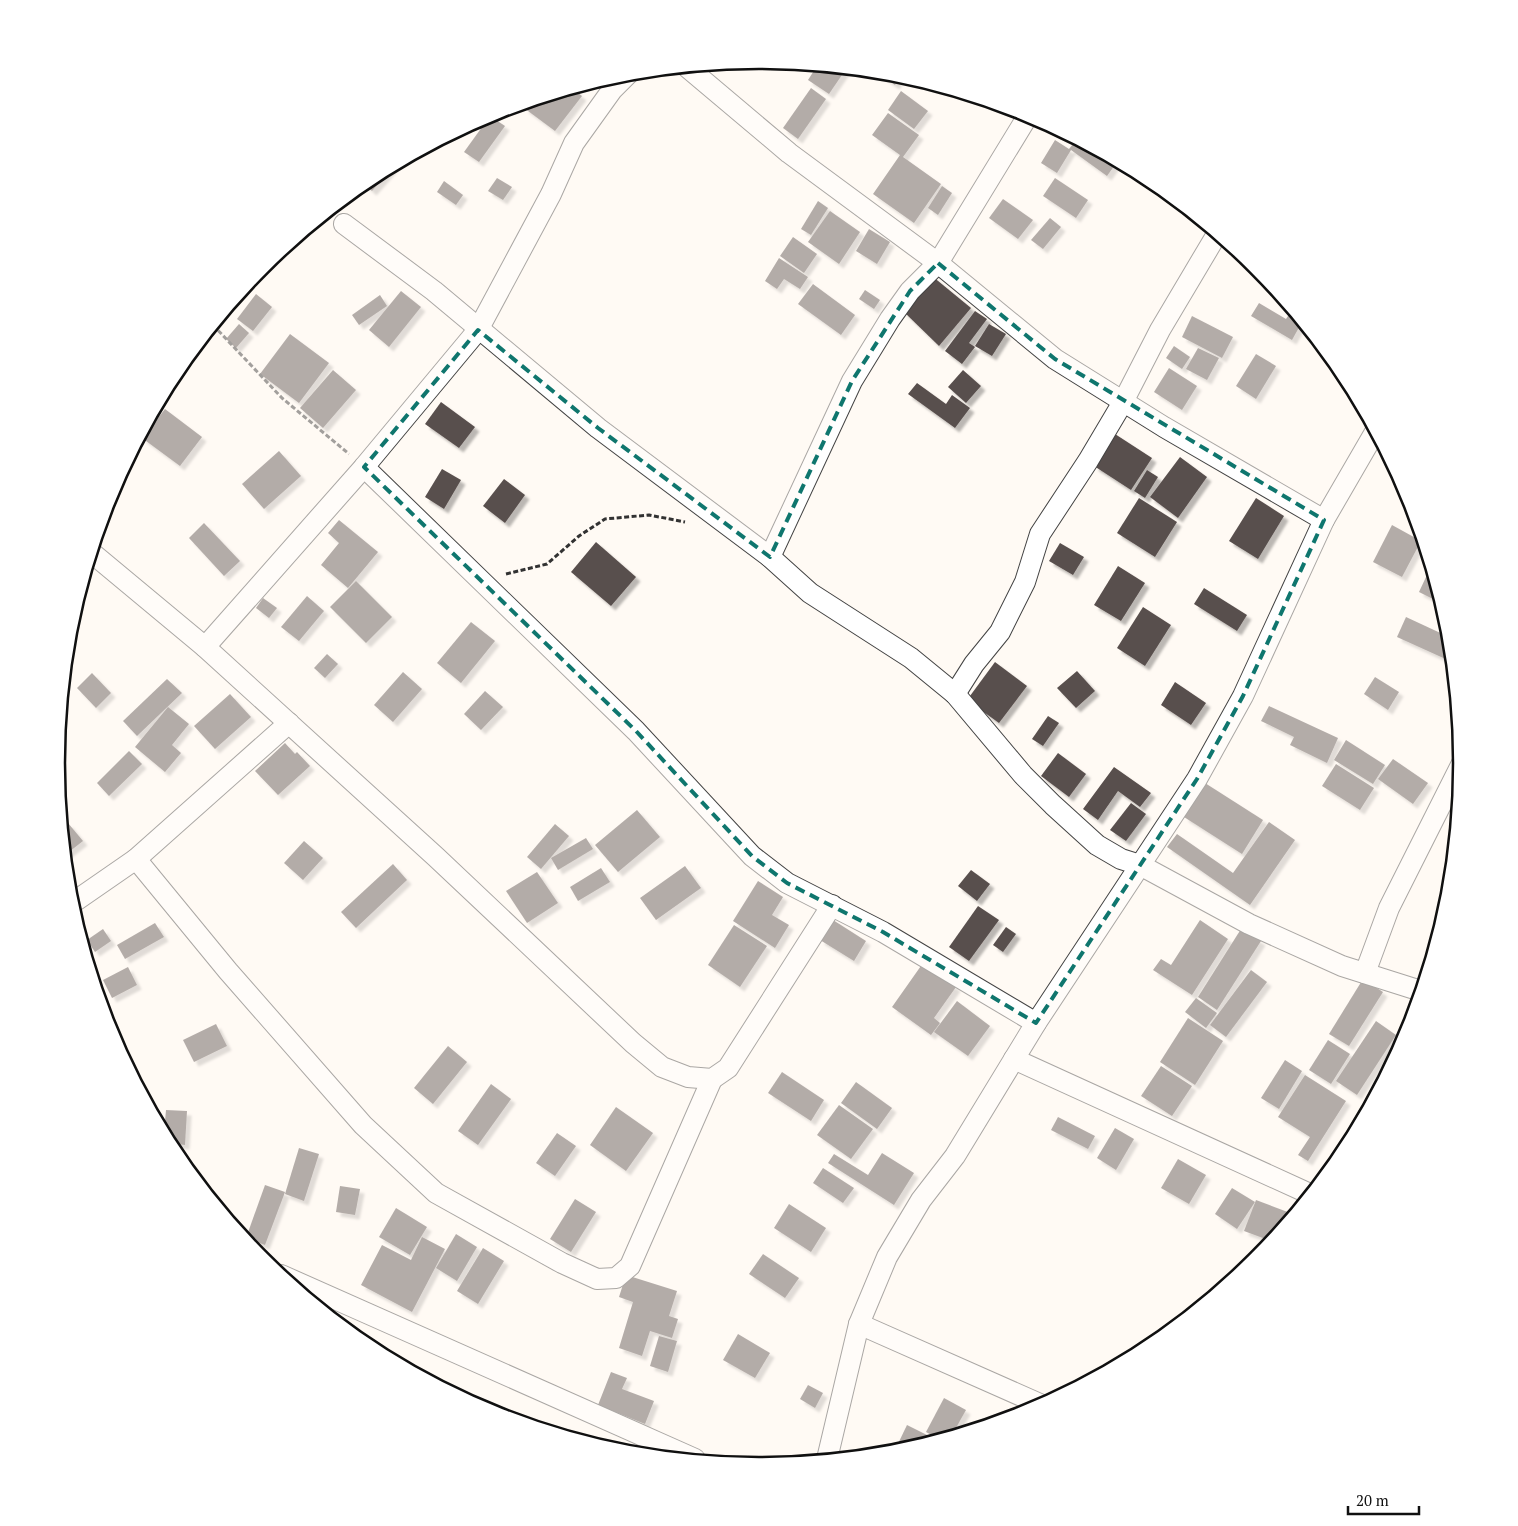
<svg xmlns="http://www.w3.org/2000/svg" width="1518" height="1526" viewBox="0 0 1518 1526" font-family="'PT Serif',serif">
  <style>
    .building { fill: #594f4d; filter: url(#shadow) }
    .lines { fill: none; stroke-linecap: round; stroke-linejoin: round }
    .minor-casing { stroke: #434343; stroke-width: 22 }
    .path { stroke: #323232; stroke-width: 3; stroke-dasharray: 5 2.5; stroke-linecap: butt }
    .minor { stroke: #fff; stroke-width: 20 }
    .marked { fill: none; stroke: #0f766e; stroke-width: 4; stroke-dasharray: 10 6; stroke-linejoin: round }
    .rim { fill: none; stroke: #101010; stroke-width: 2.5 }
  </style>
  <defs>
    <filter id="shadow"><feDropShadow dx="4.5" dy="4.5" stdDeviation="1" flood-color="#0004"/></filter>
  </defs>
  <rect width="100%" height="100%" fill="#fffaf4"/>
  <g class="building">
    <path d="M817 66 846 69 829 94 808 80Z"/>
    <path d="M876 72 896 74 901 75 895 85Z"/>
    <path d="M811 88 826 99 798 139 783 128Z"/>
    <path d="M573 89 582 96 555 131 524 108 529 102Z"/>
    <path d="M901 91 928 111 914 129 888 110Z"/>
    <path d="M888 113 919 135 903 157 941 184 914 223 873 194 900 155 872 135Z"/>
    <path d="M490 116 505 126 479 162 464 152Z"/>
    <path d="M1039 120 1064 133 1067 135 1064 138 1038 122Z"/>
    <path d="M1055 140 1069 149 1076 140 1117 162 1107 176 1071 150 1057 173 1041 163Z"/>
    <path d="M395 165 372 191 363 183 369 179Z"/>
    <path d="M497 178 512 187 503 200 488 191Z"/>
    <path d="M1055 178 1088 200 1076 218 1043 196Z"/>
    <path d="M444 181 463 195 456 205 437 192Z"/>
    <path d="M942 186 952 193 938 215 928 208Z"/>
    <path d="M1003 199 1033 220 1018 239 989 218Z"/>
    <path d="M818 201 828 208 811 235 801 229Z"/>
    <path d="M830 211 860 232 839 264 808 242Z"/>
    <path d="M1050 218 1061 227 1043 249 1031 240Z"/>
    <path d="M869 229 890 242 877 264 856 251Z"/>
    <path d="M793 237 817 254 804 273 780 256Z"/>
    <path d="M779 258 808 277 800 289 784 279 777 289 765 281Z"/>
    <path d="M932 276 971 308 939 346 903 311Z"/>
    <path d="M813 284 855 315 841 335 798 304Z"/>
    <path d="M865 290 880 300 874 309 859 299Z"/>
    <path d="M401 291 421 307 389 347 369 330Z"/>
    <path d="M256 294 272 307 253 331 237 319Z"/>
    <path d="M380 295 387 306 359 325 352 315Z"/>
    <path d="M1259 303 1286 319 1292 310 1302 322 1292 340 1251 316Z"/>
    <path d="M975 311 987 319 969 343 975 347 962 364 945 351Z"/>
    <path d="M1192 316 1233 337 1222 358 1182 337Z"/>
    <path d="M239 324 249 333 236 348 226 339Z"/>
    <path d="M989 324 1006 334 992 356 975 346Z"/>
    <path d="M290 334 329 363 299 403 260 374Z"/>
    <path d="M1174 346 1190 357 1182 369 1166 358Z"/>
    <path d="M1198 348 1219 358 1207 380 1186 369Z"/>
    <path d="M1256 354 1276 366 1256 399 1236 386Z"/>
    <path d="M1169 368 1197 386 1182 410 1154 392Z"/>
    <path d="M333 370 356 390 323 428 300 408Z"/>
    <path d="M963 370 981 386 966 403 948 387Z"/>
    <path d="M917 383 946 404 952 395 970 408 955 428 908 394Z"/>
    <path d="M441 402 475 427 459 448 425 424Z"/>
    <path d="M165 409 202 437 180 466 142 438Z"/>
    <path d="M1115 434 1152 458 1131 490 1094 466Z"/>
    <path d="M279 451 301 476 264 509 242 484Z"/>
    <path d="M1180 457 1207 477 1178 518 1150 497Z"/>
    <path d="M442 469 461 480 444 509 425 497Z"/>
    <path d="M1147 470 1158 477 1145 498 1134 491Z"/>
    <path d="M504 479 525 495 505 523 483 506Z"/>
    <path d="M1139 498 1177 522 1155 557 1117 533Z"/>
    <path d="M1256 498 1284 516 1258 559 1229 541Z"/>
    <path d="M339 520 378 552 348 588 321 565 339 543 328 533Z"/>
    <path d="M204 523 240 561 224 576 189 538Z"/>
    <path d="M1392 525 1421 541 1402 577 1373 562Z"/>
    <path d="M596 542 636 577 611 606 571 572Z"/>
    <path d="M1060 543 1084 557 1073 575 1049 561Z"/>
    <path d="M1118 566 1145 583 1121 621 1094 605Z"/>
    <path d="M1426 577 1435 581 1439 597 1437 601 1419 592Z"/>
    <path d="M356 581 392 617 366 643 330 607Z"/>
    <path d="M1204 588 1247 615 1237 631 1194 604Z"/>
    <path d="M307 596 324 611 299 641 281 627Z"/>
    <path d="M263 598 277 608 269 618 256 608Z"/>
    <path d="M1143 607 1171 625 1145 666 1117 648Z"/>
    <path d="M1406 617 1449 637 1451 657 1450 661 1397 637Z"/>
    <path d="M471 622 495 641 461 683 437 663Z"/>
    <path d="M327 654 338 664 325 678 314 668Z"/>
    <path d="M995 662 1027 686 999 723 967 700Z"/>
    <path d="M1077 671 1095 691 1076 708 1057 688Z"/>
    <path d="M403 672 422 689 393 722 374 705Z"/>
    <path d="M92 673 111 693 96 708 77 688Z"/>
    <path d="M1375 677 1399 692 1388 710 1364 694Z"/>
    <path d="M167 679 182 693 137 736 123 721Z"/>
    <path d="M1175 682 1206 703 1191 725 1161 705Z"/>
    <path d="M485 691 503 707 481 730 464 714Z"/>
    <path d="M230 694 251 717 215 749 194 726Z"/>
    <path d="M1269 706 1338 738 1327 763 1290 745 1294 737 1261 721Z"/>
    <path d="M168 707 189 724 172 745 181 753 165 772 135 747Z"/>
    <path d="M1048 716 1059 723 1043 746 1032 739Z"/>
    <path d="M1346 740 1385 765 1373 784 1334 760Z"/>
    <path d="M285 743 295 754 297 752 310 766 278 795 255 771Z"/>
    <path d="M129 751 142 764 109 796 97 783Z"/>
    <path d="M1058 753 1086 774 1069 797 1041 776Z"/>
    <path d="M1393 759 1428 783 1413 804 1378 779Z"/>
    <path d="M1336 764 1374 788 1360 810 1322 786Z"/>
    <path d="M1114 767 1151 793 1140 807 1118 791 1098 820 1083 809Z"/>
    <path d="M1205 783 1263 820 1242 854 1184 817Z"/>
    <path d="M1131 803 1146 814 1126 841 1110 830Z"/>
    <path d="M637 810 660 837 618 872 595 845Z"/>
    <path d="M1269 822 1295 840 1250 905 1167 847 1177 834 1233 873Z"/>
    <path d="M68 823 83 841 65 855 63 828Z"/>
    <path d="M555 824 569 836 541 869 527 857Z"/>
    <path d="M586 838 593 849 558 870 551 858Z"/>
    <path d="M304 841 323 858 303 880 284 863Z"/>
    <path d="M393 864 407 880 356 928 341 912Z"/>
    <path d="M685 866 701 888 656 920 640 898Z"/>
    <path d="M601 868 610 882 578 901 570 887Z"/>
    <path d="M971 870 990 884 977 901 958 886Z"/>
    <path d="M537 872 558 903 527 923 506 891Z"/>
    <path d="M758 881 783 897 772 915 789 925 775 948 733 921Z"/>
    <path d="M978 906 999 920 969 961 949 947Z"/>
    <path d="M833 920 866 941 854 961 820 940Z"/>
    <path d="M1200 920 1228 939 1192 995 1153 970 1161 959 1171 965Z"/>
    <path d="M155 923 164 937 125 959 117 945Z"/>
    <path d="M734 925 767 946 740 987 708 965Z"/>
    <path d="M1006 927 1016 934 1003 952 993 945Z"/>
    <path d="M103 929 111 941 95 952 87 940Z"/>
    <path d="M1241 929 1261 941 1217 1010 1198 997Z"/>
    <path d="M923 963 956 987 934 1018 940 1023 931 1035 892 1007Z"/>
    <path d="M128 967 137 985 112 998 103 980Z"/>
    <path d="M1251 970 1267 982 1226 1037 1210 1025Z"/>
    <path d="M1363 979 1383 992 1349 1046 1329 1034Z"/>
    <path d="M1196 998 1217 1013 1206 1028 1185 1012Z"/>
    <path d="M957 1001 990 1026 968 1056 934 1032Z"/>
    <path d="M1188 1018 1223 1041 1195 1085 1160 1062Z"/>
    <path d="M1376 1021 1396 1035 1357 1095 1336 1081Z"/>
    <path d="M216 1024 227 1046 194 1062 183 1040Z"/>
    <path d="M1328 1040 1350 1054 1331 1084 1309 1070Z"/>
    <path d="M448 1046 467 1062 433 1104 414 1088Z"/>
    <path d="M1285 1060 1302 1071 1279 1109 1261 1098Z"/>
    <path d="M1161 1066 1192 1086 1172 1116 1141 1096Z"/>
    <path d="M782 1072 824 1100 811 1121 768 1093Z"/>
    <path d="M1305 1075 1346 1101 1308 1161 1298 1155 1310 1137 1278 1117Z"/>
    <path d="M856 1082 892 1108 877 1129 841 1103Z"/>
    <path d="M491 1084 511 1099 478 1145 458 1131Z"/>
    <path d="M839 1105 873 1129 851 1159 817 1135Z"/>
    <path d="M616 1107 653 1133 626 1171 590 1145Z"/>
    <path d="M166 1110 187 1111 185 1145 169 1143 164 1133Z"/>
    <path d="M1058 1117 1095 1136 1088 1149 1051 1130Z"/>
    <path d="M1115 1128 1134 1139 1116 1170 1097 1158Z"/>
    <path d="M557 1133 576 1146 555 1176 536 1163Z"/>
    <path d="M299 1148 319 1154 304 1201 285 1194Z"/>
    <path d="M882 1153 914 1173 894 1205 828 1163 834 1154 868 1175Z"/>
    <path d="M1178 1159 1206 1175 1189 1204 1161 1188Z"/>
    <path d="M823 1168 854 1188 843 1203 813 1183Z"/>
    <path d="M265 1185 285 1192 265 1245 246 1238Z"/>
    <path d="M340 1186 360 1189 355 1215 336 1212Z"/>
    <path d="M1232 1188 1255 1202 1237 1229 1215 1214Z"/>
    <path d="M575 1199 596 1212 571 1252 550 1239Z"/>
    <path d="M1256 1200 1293 1214 1271 1241 1244 1231Z"/>
    <path d="M789 1204 826 1228 811 1252 774 1228Z"/>
    <path d="M396 1208 427 1227 410 1255 379 1237Z"/>
    <path d="M456 1234 477 1247 457 1281 436 1268Z"/>
    <path d="M422 1237 445 1249 412 1312 361 1285 382 1245 411 1260Z"/>
    <path d="M483 1248 504 1261 478 1304 457 1291Z"/>
    <path d="M763 1254 799 1278 785 1298 749 1274Z"/>
    <path d="M626 1275 677 1291 669 1316 678 1319 672 1338 650 1331 642 1356 619 1348 633 1302 619 1297Z"/>
    <path d="M738 1334 770 1353 755 1378 723 1360Z"/>
    <path d="M659 1336 677 1341 668 1372 650 1366Z"/>
    <path d="M611 1372 627 1378 622 1389 654 1401 645 1424 598 1405Z"/>
    <path d="M808 1385 823 1393 815 1408 800 1399Z"/>
    <path d="M459 1389 493 1403 489 1412 457 1395Z"/>
    <path d="M944 1398 966 1410 952 1435 939 1439 926 1432Z"/>
    <path d="M907 1425 929 1436 925 1443 894 1452Z"/>
    <path d="M607 1442 620 1449 619 1451 605 1447Z"/>
  </g>
  <g class="lines">
    <g class="minor-casing">
      <g id="minor">
        <path d="M687 67 789 153 938 263 1055 359 1164 427 1324 520"/>
        <path d="M344 224 434 291 598 428 770 557 810 593 911 658 955 694 1023 775 1053 805 1097 845 1121 859 1140 865 1249 924 1342 966 1421 991"/>
        <path d="M364 467 636 731 752 856 787 883 883 932 1036 1023"/>
        <path d="M92 553 205 647 436 857 633 1043 662 1067 688 1077 712 1079 728 1068 832 905"/>
        <path d="M770 557 852 381 890 319 910 291 938 263 1029 114"/>
        <path d="M205 647 364 467 478 330 551 194 574 143 612 90 629 73"/>
        <path d="M955 694 974 664 1000 632 1025 582 1040 534 1088 461 1123 402 1160 330 1217 234"/>
        <path d="M136 859 228 971 363 1125 436 1193 562 1263 597 1279 616 1278 630 1266 712 1079"/>
        <path d="M71 904 136 859 289 723"/>
        <path d="M1365 973 1389 908 1462 763"/>
        <path d="M1014 1059 1310 1194"/>
        <path d="M281 1275 695 1459"/>
        <path d="M859 1324 1042 1405"/>
        <path d="M827 1459 859 1324 887 1257 921 1200 955 1156 1036 1023 1197 779 1243 696 1324 520 1375 432"/>
      </g>
    </g>
    <g class="path">
      <path d="M213 325 282 398 349 454"/>
      <path d="M506 574 547 564 579 536 605 519 649 515 685 522"/>
    </g>
    <use href="#minor" class="minor"/>
  </g>
  <path d="M0 0H1518V1526H0ZM938 263 1055 359 1324 520 1243 696 1197 779 1036 1023 883 932 787 883 752 856 636 731 364 467 478 330 598 428 770 557 852 381 910 291Z" fill="#fffaf4" fill-opacity=".55" fill-rule="evenodd"/>
  <path class="marked" d="M938 263 1055 359 1324 520 1243 696 1197 779 1036 1023 883 932 787 883 752 856 636 731 364 467 478 330 598 428 770 557 852 381 910 291Z"/>
  <path d="M0 0H1518V1526H0ZM65 763a694 694 0 1 1 1388 0a694 694 0 1 1-1388 0Z" fill="#fff" fill-rule="evenodd"/>
  <path class="rim" d="M65 763a694 694 0 1 1 1388 0a694 694 0 1 1-1388 0Z"/>
  <path d="M1348 1506v8h71v-8" fill="none" stroke="#101010" stroke-width="2.5"/>
  <text x="1356" y="1506" font-size="15" fill="#101010" stroke="#ffffff" stroke-width="4" paint-order="stroke">20 m</text>
</svg>
